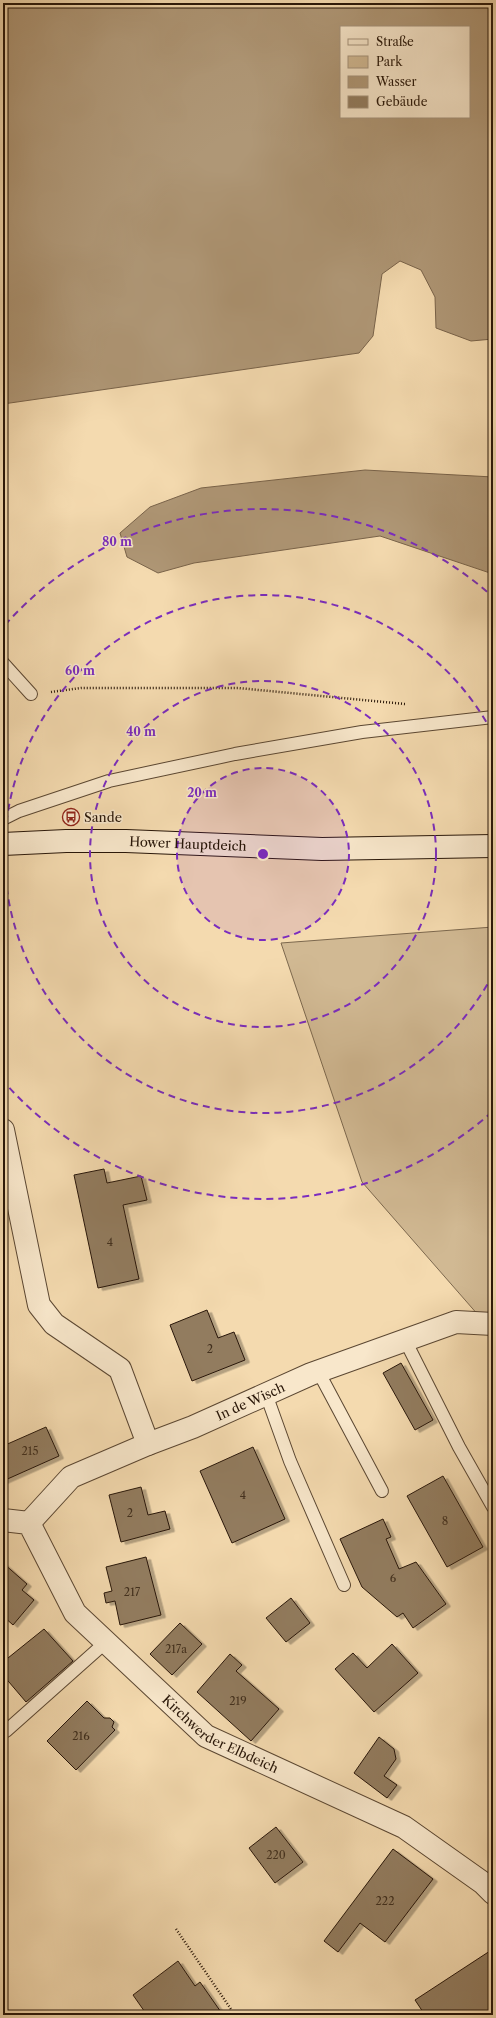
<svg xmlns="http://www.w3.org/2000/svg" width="496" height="2018" viewBox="0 0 496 2018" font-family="'Libre Caslon Text',serif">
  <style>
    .green { fill: #d1b993; stroke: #7c684e }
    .water { fill: #af9776; stroke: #79634a; fill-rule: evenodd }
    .building { fill: #927c5f; stroke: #281608; filter: url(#shadow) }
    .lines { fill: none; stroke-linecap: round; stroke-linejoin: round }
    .lane-casing { stroke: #5b4732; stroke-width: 14 }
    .street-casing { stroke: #5b4732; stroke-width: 24 }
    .secondary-casing { stroke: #281608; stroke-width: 24 }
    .path { stroke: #281608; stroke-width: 2.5; stroke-dasharray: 1 2; stroke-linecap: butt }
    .lane { stroke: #f8e7cb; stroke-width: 12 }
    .street { stroke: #f8e7cb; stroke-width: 22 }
    .secondary { stroke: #f8e7cb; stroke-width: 22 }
    .ring { fill: none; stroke: #7b2cbf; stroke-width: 2; stroke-dasharray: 7 5 }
    .labels { text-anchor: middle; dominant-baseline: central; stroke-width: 3; stroke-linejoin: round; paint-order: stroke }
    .number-label { font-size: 11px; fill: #42301e }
    .poi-label { font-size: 13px; fill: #281608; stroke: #f8e7cb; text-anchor: start }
    .street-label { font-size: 13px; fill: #281608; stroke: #f8e7cb }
    .centre { fill: #7b2cbf; stroke: #f8e7cb; stroke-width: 2 }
    .ring-label { font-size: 12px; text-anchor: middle; font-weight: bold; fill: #7b2cbf; stroke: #f8e7cb; stroke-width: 3; stroke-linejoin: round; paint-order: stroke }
  </style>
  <defs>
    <filter id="shadow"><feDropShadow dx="4.5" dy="2.5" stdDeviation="0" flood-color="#0004"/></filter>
  </defs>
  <rect width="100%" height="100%" fill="#f4daaf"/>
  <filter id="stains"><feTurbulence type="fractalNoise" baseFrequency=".005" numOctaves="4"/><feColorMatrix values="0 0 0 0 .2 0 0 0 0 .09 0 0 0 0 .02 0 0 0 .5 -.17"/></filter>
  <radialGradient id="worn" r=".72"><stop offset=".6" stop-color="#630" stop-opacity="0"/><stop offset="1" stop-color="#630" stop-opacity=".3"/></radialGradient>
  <path class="green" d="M493 927V1332L362 1182 281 943Z"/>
  <g class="water">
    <path d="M3 3H493V339L471 341 436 328 435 297 421 270 400 261 382 274 373 336 359 353 3 404ZM341 27H469V117H341Z"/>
    <path d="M365 470 493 477V574L380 536 194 563 158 573 127 557 120 533 150 507 201 488Z"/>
  </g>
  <g class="building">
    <path d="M104 1169 107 1183 141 1176 147 1200 123 1205 139 1279 98 1288 74 1175Z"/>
    <path d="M207 1310 218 1338 234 1332 245 1360 192 1381 170 1325Z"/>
    <path d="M401 1363 433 1420 415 1430 383 1373Z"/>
    <path d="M46 1427 59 1456 3 1481V1446Z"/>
    <path d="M253 1447 285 1519 232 1543 200 1471Z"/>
    <path d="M443 1476 483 1547 447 1567 407 1496Z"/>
    <path d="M141 1487 148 1515 165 1511 170 1529 121 1542 109 1495Z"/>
    <path d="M383 1519 391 1537 386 1539 399 1569 416 1562 446 1604 413 1628 403 1613 397 1617 362 1587 340 1539Z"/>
    <path d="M146 1557 161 1615 120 1625 115 1601 106 1603 104 1593 112 1591 106 1567Z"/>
    <path d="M3 1563 27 1584 22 1590 34 1600 13 1625 3 1616Z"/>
    <path d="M291 1598 310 1623 286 1642 266 1618Z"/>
    <path d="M180 1623 202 1644 172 1675 150 1654Z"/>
    <path d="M44 1629 73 1661 26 1702 3 1675V1662Z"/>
    <path d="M392 1644 418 1673 374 1712 335 1669 353 1653 367 1668Z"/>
    <path d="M230 1654 242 1665 236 1671 279 1709 251 1741 197 1692Z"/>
    <path d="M87 1701 104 1718H110L114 1722 112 1727 115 1730 76 1770 47 1741Z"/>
    <path d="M379 1737 394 1749 396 1759 384 1776 397 1785 387 1798 354 1773Z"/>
    <path d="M276 1827 303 1862 275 1883 249 1848Z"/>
    <path d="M393 1849 433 1879 385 1942 360 1923 338 1952 324 1941Z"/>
    <path d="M493 1949V2015H425L415 2000Z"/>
    <path d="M178 1961 195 1986 200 1982 223 2015H147L133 1995Z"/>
  </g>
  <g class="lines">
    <g class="lane-casing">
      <g id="lane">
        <path d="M3 663 31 694"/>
        <path d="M3 819 19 811 109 781 235 754 362 732 493 717"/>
        <path d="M405 1340 459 1447 493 1507"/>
        <path d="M318 1371 382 1491"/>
        <path d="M266 1394 290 1461 344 1585"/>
        <path d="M6 1731 106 1642"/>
      </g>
    </g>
    <g class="street-casing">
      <g id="street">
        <path d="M3 1130 39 1305 54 1324 120 1369 148 1444"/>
        <path id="s1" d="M3 1520 29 1523 75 1613 206 1736 404 1827 483 1883 493 1893"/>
        <path id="s2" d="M29 1523 71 1477 148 1444 193 1427 311 1374 456 1322 493 1324"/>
      </g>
    </g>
    <g class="secondary-casing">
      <g id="secondary">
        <path id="s3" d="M3 844 66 841H126L322 849 493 846"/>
      </g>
    </g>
    <g class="path">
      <path d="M51 692 81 688H238L405 704"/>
      <path d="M176 1929 235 2015"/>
    </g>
    <use href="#lane" class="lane"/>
    <use href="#street" class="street"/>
    <use href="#secondary" class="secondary"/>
  </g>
  <circle cx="263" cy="854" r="86" fill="#7b2cbf" fill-opacity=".12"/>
  <g class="ring">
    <circle cx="263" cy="854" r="86"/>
    <circle cx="263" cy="854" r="173"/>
    <path d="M493 974A259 259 0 1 1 493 734"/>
    <path d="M492 1112A345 345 0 0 1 5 1083M5 625A345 345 0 0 1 492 596"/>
  </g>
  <defs>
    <g id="bus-ring" transform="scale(0.9)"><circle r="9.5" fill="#f8e7cb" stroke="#8f2418" stroke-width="1.5"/><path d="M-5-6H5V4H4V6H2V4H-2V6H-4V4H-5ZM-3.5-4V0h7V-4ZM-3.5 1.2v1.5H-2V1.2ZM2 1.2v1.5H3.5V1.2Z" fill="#8f2418"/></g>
  </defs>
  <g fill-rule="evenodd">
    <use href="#bus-ring" x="71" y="817"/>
  </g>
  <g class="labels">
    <g class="number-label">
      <text x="110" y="1242">4</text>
      <text x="210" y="1349">2</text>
      <text x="30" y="1451">215</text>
      <text x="243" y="1495">4</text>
      <text x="130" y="1513">2</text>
      <text x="445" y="1521">8</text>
      <text x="393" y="1578">6</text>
      <text x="132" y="1592">217</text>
      <text x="176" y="1649">217a</text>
      <text x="238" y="1701">219</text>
      <text x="81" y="1736">216</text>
      <text x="276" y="1855">220</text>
      <text x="385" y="1901">222</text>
    </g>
    <g class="poi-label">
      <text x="84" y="817">Sande</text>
    </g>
    <g class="street-label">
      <text stroke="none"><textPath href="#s3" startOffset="185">Hower Hauptdeich</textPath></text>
      <text stroke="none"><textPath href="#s2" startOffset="257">In de Wisch</textPath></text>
      <text stroke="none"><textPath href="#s1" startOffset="318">Kirchwerder Elbdeich</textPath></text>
    </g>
  </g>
  <circle cx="263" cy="854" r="6" class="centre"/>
  <g class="ring-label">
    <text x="117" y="546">80 m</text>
    <text x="80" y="675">60 m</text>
    <text x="141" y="736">40 m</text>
    <text x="202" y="797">20 m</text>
  </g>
  <rect width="496" height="2018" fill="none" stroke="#f4daaf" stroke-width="16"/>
  <rect x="4" y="4" width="488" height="2010" fill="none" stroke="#281608" stroke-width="2"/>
  <rect x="8" y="8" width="480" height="2002" fill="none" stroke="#281608"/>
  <rect x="340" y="26" width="130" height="92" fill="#f8e7cb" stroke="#a5937d"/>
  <rect x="348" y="39" width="20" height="6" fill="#f8e7cb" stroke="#a5937d"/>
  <text x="376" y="46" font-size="12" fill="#281608">Straße</text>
  <rect x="348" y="56" width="20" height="12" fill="#d1b993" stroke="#a5937d"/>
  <text x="376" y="66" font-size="12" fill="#281608">Park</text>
  <rect x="348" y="76" width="20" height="12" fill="#af9776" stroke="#a5937d"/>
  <text x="376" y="86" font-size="12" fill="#281608">Wasser</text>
  <rect x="348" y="96" width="20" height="12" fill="#927c5f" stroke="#a5937d"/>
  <text x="376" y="106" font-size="12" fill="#281608">Gebäude</text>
  <rect width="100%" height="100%" filter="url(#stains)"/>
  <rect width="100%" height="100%" fill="url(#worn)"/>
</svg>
